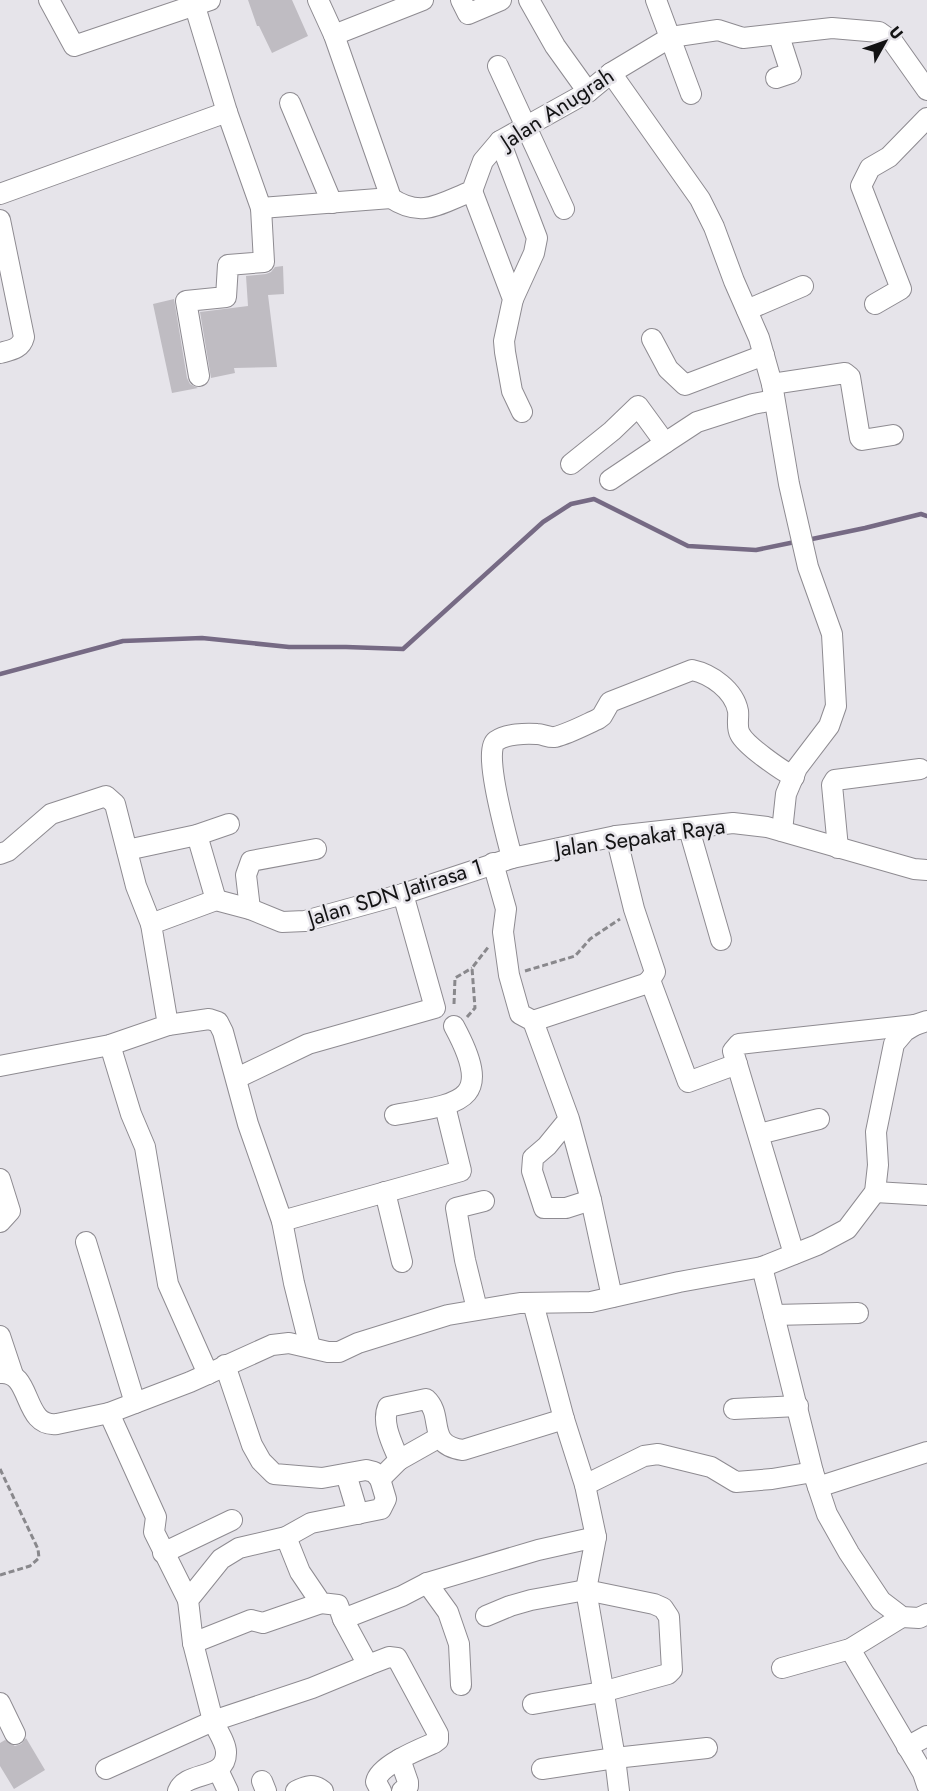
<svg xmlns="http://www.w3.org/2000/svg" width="927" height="1791" viewBox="0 0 927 1791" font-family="Jost,sans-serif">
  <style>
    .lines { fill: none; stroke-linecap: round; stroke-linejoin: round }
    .stream { stroke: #766a84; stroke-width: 4.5 }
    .building { fill: #bfbcc2 }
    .minor-casing { stroke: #8e8b91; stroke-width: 22 }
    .path { stroke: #89888c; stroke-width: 3; stroke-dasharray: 6 3; stroke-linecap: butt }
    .minor { stroke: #fff; stroke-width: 20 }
    .labels { text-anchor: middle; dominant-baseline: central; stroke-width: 5; stroke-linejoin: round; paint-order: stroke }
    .street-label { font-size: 22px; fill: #131314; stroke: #e6e4ea }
  </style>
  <rect width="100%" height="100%" fill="#e6e4ea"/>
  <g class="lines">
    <g class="stream">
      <path d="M812 539 865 528 921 514 927 516"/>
      <path d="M0 674 123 641 202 638 289 647H346L403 649 543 522 571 504 594 499 688 546 756 550 795 542"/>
    </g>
  </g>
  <g class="building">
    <path d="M248 0H292L308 36 272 53 259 26H257Z"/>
    <path d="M283 266 284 294 268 295 277 367 234 368 235 373 211 378 200 312 248 306 246 276 266 274 271 272 275 267Z"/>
    <path d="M174 299 187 378 190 384 198 388 172 393 153 304Z"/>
    <path d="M26 1738 45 1770 14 1789 0 1766V1743L5 1740 15 1746 21 1744Z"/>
  </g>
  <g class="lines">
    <g class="minor-casing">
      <g id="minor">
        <path d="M49 0 74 46 210 0"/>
        <path d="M193 0 227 112"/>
        <path d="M318 0 334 35 391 198C422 219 441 203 472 191L483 161 500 141 588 92 611 73 671 37 718 30 743 38 832 28 879 32 893 42 927 90"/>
        <path d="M461 0 468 14 501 0"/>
        <path d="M529 0 555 46 588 92"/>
        <path d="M656 0 691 94"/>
        <path d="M334 35 423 0"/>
        <path d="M498 66 564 209"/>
        <path d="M611 73 700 199 714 227 734 281 759 338 772 384 789 484 808 567 832 634 836 706 829 726 797 768 786 794 782 831"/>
        <path d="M776 78 791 73 779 36"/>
        <path d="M290 103 332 203"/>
        <path d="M500 141 537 238 534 253 513 299"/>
        <path d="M472 191 513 299 504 341 505 352 512 391 522 412"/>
        <path d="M0 194 227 112 261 208 391 198"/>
        <path d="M0 220 24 337C21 349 11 350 0 353"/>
        <path d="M875 304 901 289 861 186 870 168 889 157 927 118"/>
        <path d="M747 310 803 286"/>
        <path d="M652 339 668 369 685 385 764 355"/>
        <path d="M199 376 186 301 226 297 228 265 264 262 261 208"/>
        <path d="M772 384 845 373 850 377 860 438 862 440 893 435"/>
        <path d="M571 464 612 431 638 406 665 443 697 422 753 404 774 400"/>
        <path d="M610 480 665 443"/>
        <path d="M689 829 721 940"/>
        <path d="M197 835 216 900"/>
        <path d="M838 848 832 785 835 780 920 769"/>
        <path d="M127 850 197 835 229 824"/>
        <path d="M0 854 8 851 51 814 106 796 115 804 136 886 151 924"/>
        <path d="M512 858C508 841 482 751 496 741 506 734 526 733 537 734 543 734 549 738 555 737 568 734 585 725 598 719L602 716 610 702 692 670C711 674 734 690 738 711 739 718 736 727 740 734 746 746 781 770 794 777"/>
        <path d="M493 863 506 909 503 932 509 975 520 1014 533 1021 569 1119 591 1200 566 1208H544L532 1171 533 1158 547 1146 569 1119"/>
        <path d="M250 909 246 875 251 861 316 849"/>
        <path d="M650 980 688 1082 737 1064"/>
        <path d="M533 1021 645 984 650 980 655 972 634 909 616 836"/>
        <path d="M168 1025 209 1019 218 1022 223 1032 248 1124 282 1221 294 1283 310 1347"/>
        <path d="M110 1045 131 1114 145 1147 168 1284 208 1374"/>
        <path d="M0 1066 110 1045 168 1025 151 924 216 900 250 909 282 922 305 921 403 894 512 858 616 836 733 823 767 827 914 869 927 870"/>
        <path d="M237 1078 308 1044 435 1008 403 894"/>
        <path d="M395 1115C462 1103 495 1102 454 1026"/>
        <path d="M759 1134 819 1119"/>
        <path d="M385 1192 402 1262"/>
        <path d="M875 1192 927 1195"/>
        <path d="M591 1200 612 1297"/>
        <path d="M282 1221 461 1171 445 1106"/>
        <path d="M0 1222 10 1211 0 1179"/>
        <path d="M86 1242 135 1403"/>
        <path d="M794 1254 733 1051 739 1044 915 1025"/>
        <path d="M762 1267 813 1472 827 1514 849 1553 881 1601 902 1617 919 1618 927 1614"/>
        <path d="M533 1303 564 1419 585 1485 596 1537 586 1590 615 1758 619 1791"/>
        <path d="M477 1309 465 1260 456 1208 484 1201"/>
        <path d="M774 1315 858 1313"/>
        <path d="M0 1336 13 1375"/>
        <path d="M225 1365 252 1445 261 1461 274 1474 322 1478 366 1470 374 1472 380 1479 399 1460C393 1445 381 1423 388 1407L426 1399C445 1416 425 1445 463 1450L564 1419"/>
        <path d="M0 1373C33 1370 22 1428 57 1424L109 1413 190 1382 272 1345 289 1343 328 1352H339L358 1343 448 1315 520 1303 591 1302 679 1282 762 1267 817 1245 847 1229 875 1192 878 1165 876 1132 894 1044 905 1031 915 1025 927 1021"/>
        <path d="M734 1409 798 1406"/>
        <path d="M109 1413 156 1517 154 1532 188 1600"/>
        <path d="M399 1460 438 1438"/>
        <path d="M346 1474 358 1514"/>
        <path d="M585 1485 644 1456 658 1454 711 1467 736 1482 772 1479 813 1472"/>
        <path d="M818 1487 927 1452"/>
        <path d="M286 1537 300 1572 321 1603 338 1605 343 1619"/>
        <path d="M163 1553 232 1520"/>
        <path d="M427 1583 448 1612 459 1644 461 1685"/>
        <path d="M486 1616 510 1606 531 1600 586 1590 654 1604 663 1608 669 1617 672 1670 668 1674 602 1692 533 1704"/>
        <path d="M193 1643 251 1620 263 1623 321 1603"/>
        <path d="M850 1649 923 1773 927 1785"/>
        <path d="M368 1665 389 1657 397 1658 438 1734V1740L434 1743C420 1749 378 1766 376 1782L381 1791"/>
        <path d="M782 1668 850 1649 902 1617"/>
        <path d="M0 1703 15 1734"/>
        <path d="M907 1747 927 1736"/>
        <path d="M400 1759 408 1782V1786L402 1791"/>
        <path d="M106 1769 213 1721 193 1643 188 1600 221 1559 239 1548 286 1537 311 1523 381 1509 386 1499 380 1479"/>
        <path d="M542 1769 615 1758 707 1748"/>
        <path d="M218 1770 228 1791"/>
        <path d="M262 1781 266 1791"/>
        <path d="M178 1791C186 1770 227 1781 226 1752 226 1743 217 1730 213 1721L312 1688 368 1665 343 1619 402 1596 427 1583 538 1550 596 1537"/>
        <path d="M296 1791C306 1786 313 1783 323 1791"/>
      </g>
    </g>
    <g class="path">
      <path d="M525 971 575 956 590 939 620 919"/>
      <path d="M454 1004 455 978 472 968"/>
      <path d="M467 1017 475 1008 472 968 489 946"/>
      <path d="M0 1469 38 1549 39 1558 30 1566 0 1575"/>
    </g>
    <use href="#minor" class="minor"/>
  </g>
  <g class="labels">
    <g class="street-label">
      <text transform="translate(557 108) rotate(-33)">Jalan Anugrah</text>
      <text transform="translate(640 837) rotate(-8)">Jalan Sepakat Raya</text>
      <text transform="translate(395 892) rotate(-17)">Jalan SDN Jatirasa 1</text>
    </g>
  </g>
  <g transform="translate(885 42) rotate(50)" stroke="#e6e4ea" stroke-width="4.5" paint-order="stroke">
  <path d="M0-4.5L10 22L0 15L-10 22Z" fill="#131314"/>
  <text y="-9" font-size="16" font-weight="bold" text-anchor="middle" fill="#131314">U</text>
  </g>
</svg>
